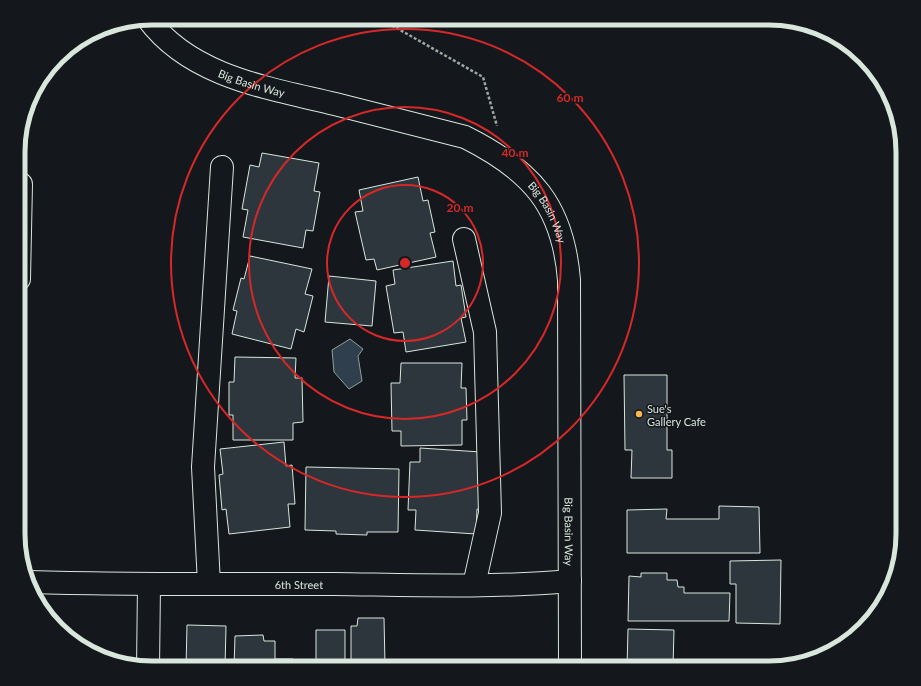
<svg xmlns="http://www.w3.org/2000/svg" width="921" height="686" viewBox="0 0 921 686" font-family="Lato,sans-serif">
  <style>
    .water { fill: #2f3f4d; stroke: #939e99 }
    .building { fill: #2c363c; stroke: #d8e6dc }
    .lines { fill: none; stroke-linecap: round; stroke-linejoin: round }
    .minor-casing { stroke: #d8e6dc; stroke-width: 24 }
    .major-casing { stroke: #d8e6dc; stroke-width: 24 }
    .path { stroke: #9da8a2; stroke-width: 2.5; stroke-dasharray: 3 2; stroke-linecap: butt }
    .minor { stroke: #14181c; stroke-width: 22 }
    .major { stroke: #14181c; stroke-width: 22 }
    .ring { fill: none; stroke: #d62828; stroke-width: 2 }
    .poi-dot { fill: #ffb74d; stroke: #14181c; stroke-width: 1.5 }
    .labels { text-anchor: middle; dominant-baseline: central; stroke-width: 3; stroke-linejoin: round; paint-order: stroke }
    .street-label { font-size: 11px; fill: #d8e6dc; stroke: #14181c }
    .poi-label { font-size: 11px; fill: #d8e6dc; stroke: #14181c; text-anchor: start }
    .rim { fill: none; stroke: #d8e6dc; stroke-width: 5 }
    .centre { fill: #d62828; stroke: #14181c; stroke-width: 2 }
    .ring-label { font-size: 12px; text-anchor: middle; font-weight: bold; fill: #d62828; stroke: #14181c; stroke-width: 3; stroke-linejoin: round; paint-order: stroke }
  </style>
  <rect width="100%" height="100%" fill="#14181c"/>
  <path class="water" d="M350 339 363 349 358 356 362 381 349 389 334 372 332 350Z"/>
  <g class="building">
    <path d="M262 153 319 163 314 191 320 192 313 231 306 230 303 248 243 237 248 210 242 209 250 165 259 167Z"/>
    <path d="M418 177 423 201 428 200 435 232 430 233 436 257 377 270 374 259 366 260 355 212 363 211 359 190Z"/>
    <path d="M250 256 312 269 305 294 313 296 304 332 296 329 291 349 232 334 237 311 233 310 241 278 244 279Z"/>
    <path d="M453 261 456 286 461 285 466 317 461 318 466 342 406 352 403 332 394 333 386 286 395 284 393 270Z"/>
    <path d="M329 276 376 281 372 326 325 322Z"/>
    <path d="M235 357 296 358 295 378H302L303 422 293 423V440H233V415H229V382H234Z"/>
    <path d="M401 363H462L461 388H466L467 420H462V445L401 446V431H392L391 383H400Z"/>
    <path d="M624 375H667V450H672V478H631L632 450H625Z"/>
    <path d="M284 442 286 466 292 465 295 504H288L290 527 229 534 226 509 222 510 219 475 223 474 220 449Z"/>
    <path d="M420 448 481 452 482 510 477 509 476 534 415 530 416 510H408L410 462H420Z"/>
    <path d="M306 467 399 469 398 532H367V535L336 534V531L305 530Z"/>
    <path d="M719 506 759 507 760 553H627V510L667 509 666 519H719Z"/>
    <path d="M781 560 780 624 736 623V584H730V561Z"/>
    <path d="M641 573H667V580H677L678 587H684V593H730L729 621H628L629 576 641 577Z"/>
    <path d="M358 618H384L385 665H351V626H357Z"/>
    <path d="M187 625 226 626 225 668H186Z"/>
    <path d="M628 629 674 630 673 668H627Z"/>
    <path d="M316 630H345V668H302V662L316 663Z"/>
    <path d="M263 635 264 641H275V659H293V668H234L235 636Z"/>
  </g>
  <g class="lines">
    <g class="minor-casing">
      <g id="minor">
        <path d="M464 239 485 332 490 513 474 585"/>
        <path d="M19 279 21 184"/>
        <path id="s1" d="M29 582C131 585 232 584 334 584 413 585 491 588 570 581"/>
        <path d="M209 584 203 467 222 167"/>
        <path d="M148 668 149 585"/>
      </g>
    </g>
    <g class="major-casing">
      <g id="major">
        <path id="s2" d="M148 19C191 77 269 88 335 104 378 115 422 126 465 137 531 170 563 205 569 280L570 668"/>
      </g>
    </g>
    <path class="path" d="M379 18 483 77 497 126"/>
    <use href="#minor" class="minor"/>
    <use href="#major" class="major"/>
  </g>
  <g class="ring">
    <circle cx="405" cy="263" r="78"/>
    <circle cx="405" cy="263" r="156"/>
    <circle cx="405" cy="263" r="234"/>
  </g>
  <circle class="poi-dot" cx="639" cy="414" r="4"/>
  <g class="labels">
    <g class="street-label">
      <text stroke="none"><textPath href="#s2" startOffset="124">Big Basin Way</textPath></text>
      <text stroke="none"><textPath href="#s2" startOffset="459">Big Basin Way</textPath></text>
      <text stroke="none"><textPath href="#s2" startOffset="783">Big Basin Way</textPath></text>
      <text stroke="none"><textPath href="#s1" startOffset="270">6th Street</textPath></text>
    </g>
    <g class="poi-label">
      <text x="647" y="408">Sue's<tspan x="647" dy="13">Gallery Cafe</tspan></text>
    </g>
  </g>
  <path d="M0 0H921V686H0ZM152 25H769A127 127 0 0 1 896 152V534A127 127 0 0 1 769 661H152A127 127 0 0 1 25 534V152A127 127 0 0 1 152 25Z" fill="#14181c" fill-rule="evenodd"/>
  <path class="rim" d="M152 25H769A127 127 0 0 1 896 152V534A127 127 0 0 1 769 661H152A127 127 0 0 1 25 534V152A127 127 0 0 1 152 25Z"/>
  <circle cx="405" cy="263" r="6" class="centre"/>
  <g class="ring-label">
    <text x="570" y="102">60 m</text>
    <text x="515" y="157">40 m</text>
    <text x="460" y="212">20 m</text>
  </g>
</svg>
